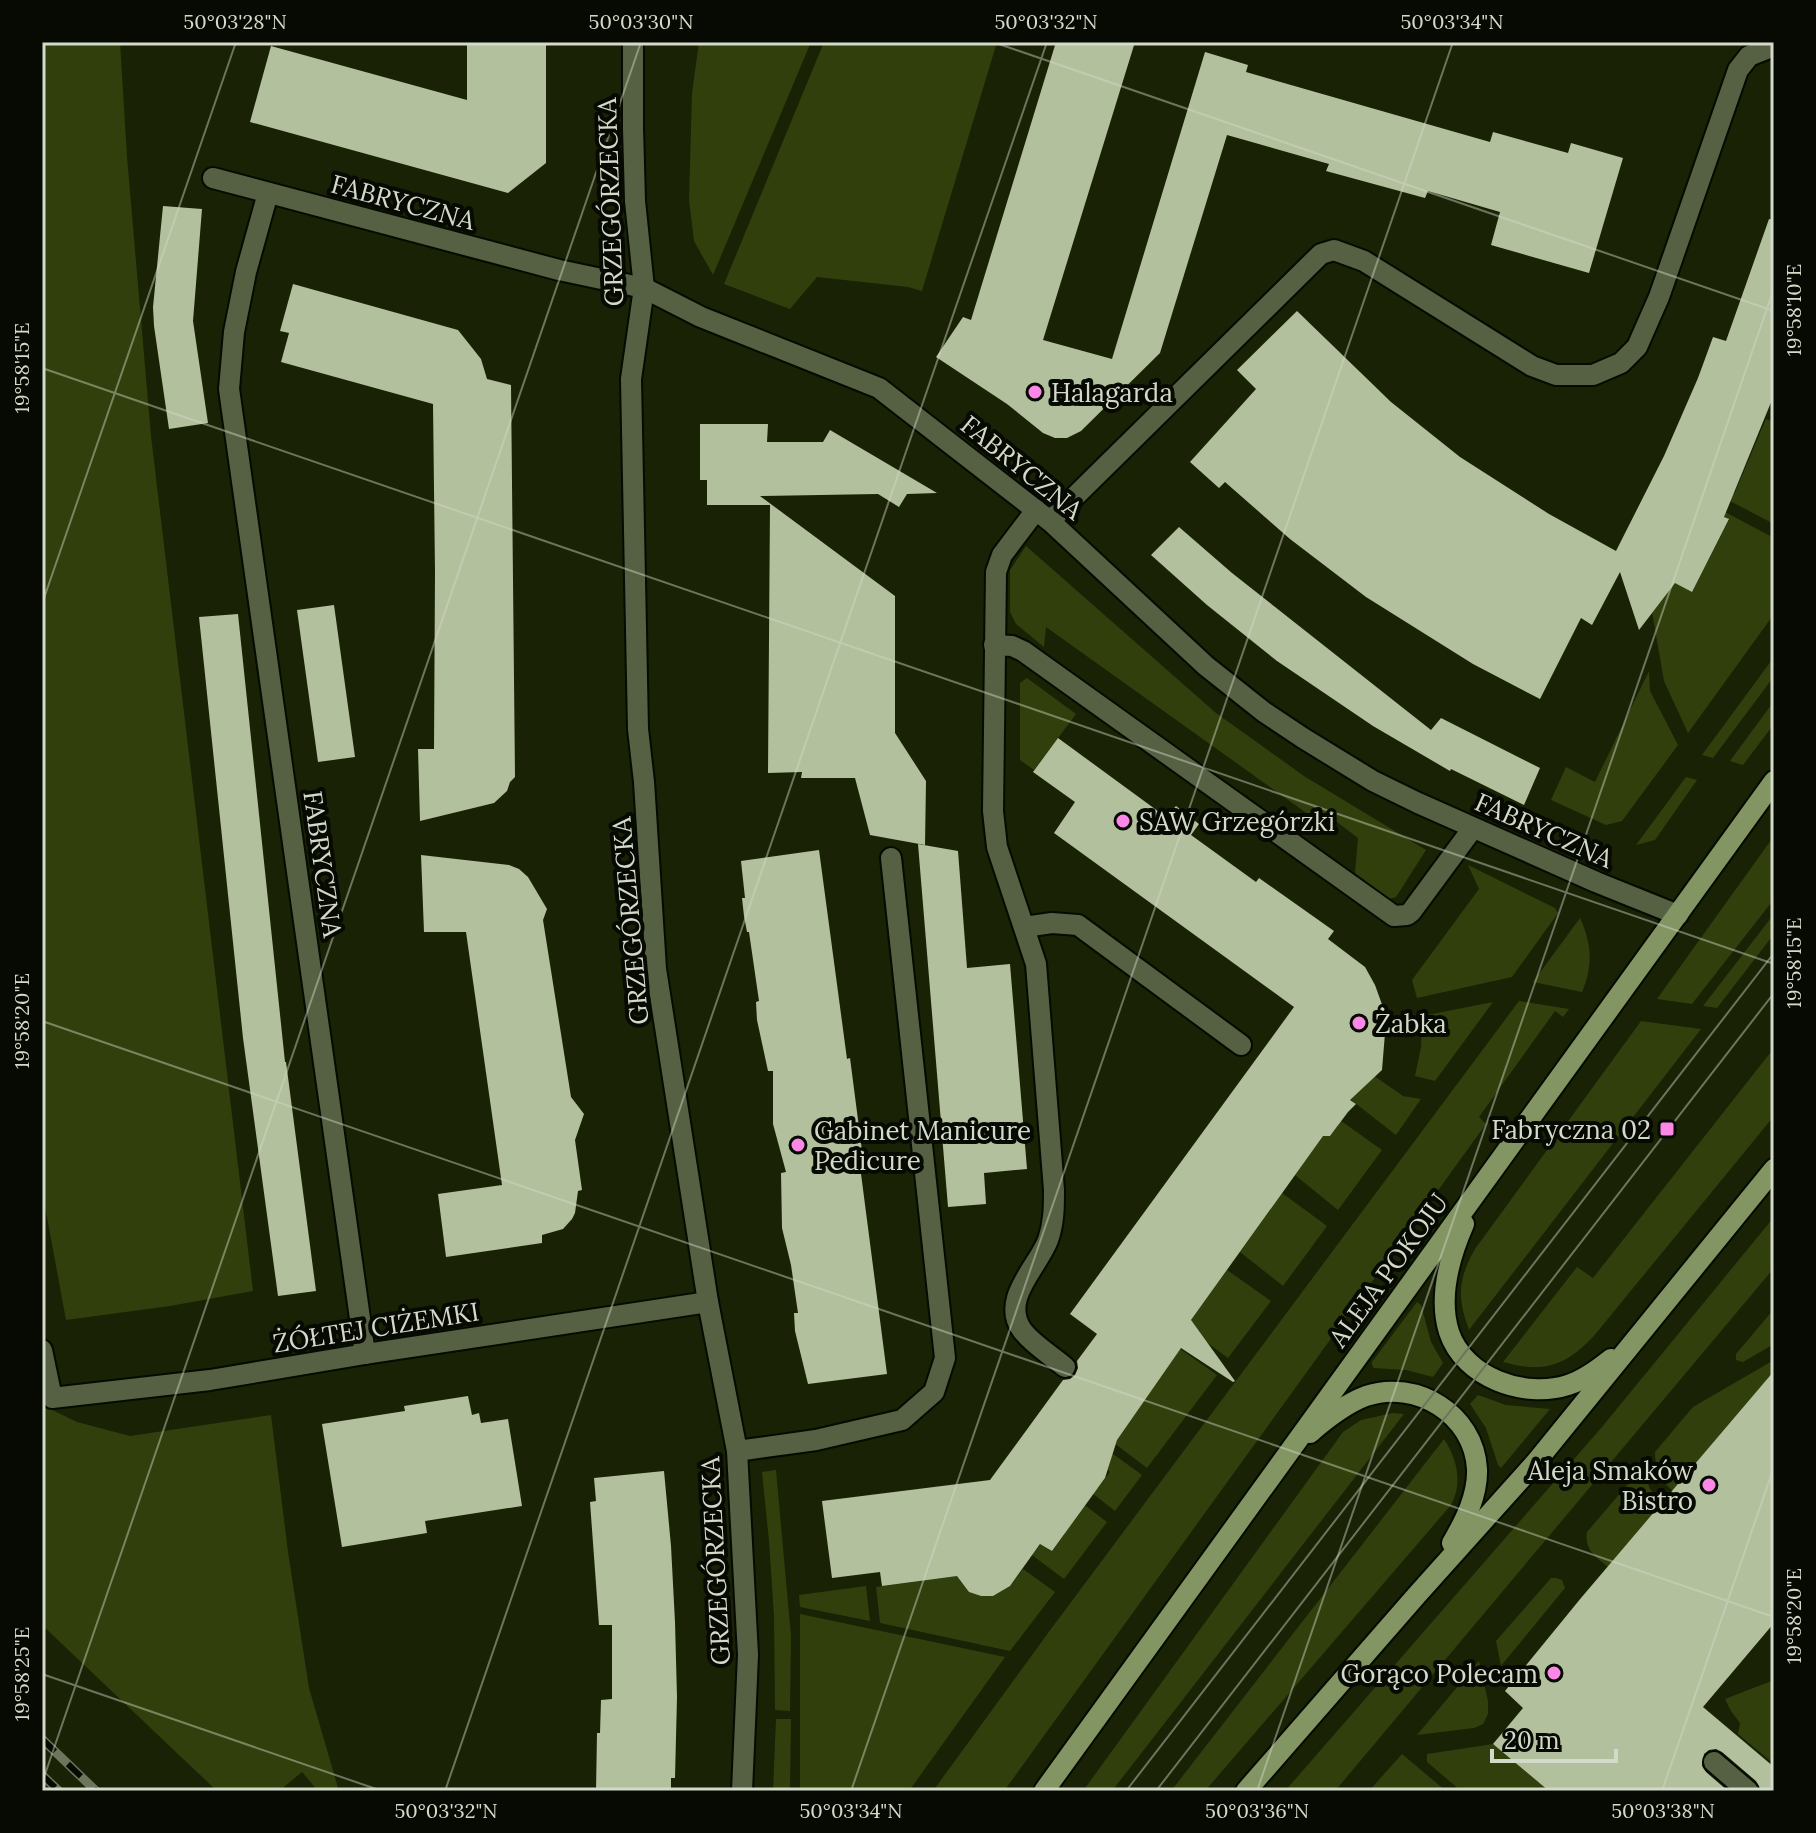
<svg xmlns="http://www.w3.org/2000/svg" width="1816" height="1833" viewBox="0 0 1816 1833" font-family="Lora,serif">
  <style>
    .green { fill: #313f0c }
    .building { fill: #b3c09d }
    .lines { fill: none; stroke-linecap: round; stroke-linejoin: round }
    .minor-casing { stroke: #050b00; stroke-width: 24 }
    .major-casing { stroke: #050b00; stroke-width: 24 }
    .minor { stroke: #566143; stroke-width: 20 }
    .major { stroke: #829562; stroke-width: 20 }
    .tram { stroke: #6e755e; stroke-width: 2 }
    .rail-casing { stroke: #6e755e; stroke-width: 9 }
    .rail { stroke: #060a02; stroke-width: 6; stroke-dasharray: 18; stroke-linecap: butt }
    .ticks { fill: none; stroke: #d4dac9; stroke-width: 2; stroke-opacity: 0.45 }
    .poi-dot { fill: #fb87e6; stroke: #060a02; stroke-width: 3 }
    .labels { text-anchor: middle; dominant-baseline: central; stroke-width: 8; stroke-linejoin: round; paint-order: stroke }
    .street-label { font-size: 26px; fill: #d4dac9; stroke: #060a02 }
    .poi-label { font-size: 26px; fill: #d4dac9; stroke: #060a02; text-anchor: start }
    .neatline { fill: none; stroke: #d4dac9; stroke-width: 3 }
    .ticks-label { font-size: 20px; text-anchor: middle; fill: #d4dac9 }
  </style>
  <rect width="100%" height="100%" fill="#192205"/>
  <g class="green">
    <path d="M42 42H120L127 157 151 436 253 1291 170 1306 66 1320 42 1190Z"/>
    <path d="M699 42H811L713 275 694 241 689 200 692 93Z"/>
    <path d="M824 42H997L922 291 908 287 817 277 790 309 724 284Z"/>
    <path d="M1766 419 1774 422V524L1728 500 1735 492Z"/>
    <path d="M1723 511 1774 538V614L1688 733 1664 681 1652 612 1669 579 1692 591 1729 520 1722 515Z"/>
    <path d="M1026 546 1216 713 1304 776 1426 850 1396 897 1389 899 1355 873 1358 838 1325 813 1312 817 1046 627 1044 647 1016 624 1010 612V570Z"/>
    <path d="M1774 657V676L1769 683 1713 758 1702 755Z"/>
    <path d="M1649 671 1650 691 1678 745 1622 821 1606 825 1551 800 1566 767 1595 782Z"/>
    <path d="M1027 678 1076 714 1034 770 1020 760V683Z"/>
    <path d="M1774 701V724L1743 765 1730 761Z"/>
    <path d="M1686 777 1697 780 1655 840 1636 845Z"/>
    <path d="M1774 836V899L1692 1004 1657 999Z"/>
    <path d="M1468 865 1555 908 1558 913 1556 916 1512 977 1417 998 1412 980 1479 889Z"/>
    <path d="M1774 914V934L1717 1008 1703 1006Z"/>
    <path d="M1580 918C1592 944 1593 966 1582 992L1533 982Z"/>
    <path d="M1519 1001 1569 1009 1563 1017 1555 1011 1479 1117 1486 1124 1004 1791H933L1051 1629Z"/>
    <path d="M1493 1002 1435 1081 1415 1076 1421 1047 1422 1016Z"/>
    <path d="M1641 1021 1701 1029 1469 1330C1457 1298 1458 1279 1475 1249Z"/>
    <path d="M1774 1048V1116L1593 1337C1564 1367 1543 1373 1503 1362L1577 1267 1593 1278Z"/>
    <path d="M1370 1073 1403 1096 1421 1099 1396 1135 1350 1099Z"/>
    <path d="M1337 1118 1382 1150 1338 1210 1295 1175 1323 1135 1330 1136 1338 1126Z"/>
    <path d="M1282 1193 1327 1226 1283 1286 1240 1252Z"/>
    <path d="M1774 1217V1268L1335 1791H1285L1602 1427Z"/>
    <path d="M1227 1270 1271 1301 1228 1358 1186 1327Z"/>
    <path d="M1417 1302 1421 1305 1431 1342 1443 1363 1433 1377 1406 1370 1374 1368 1372 1365V1362Z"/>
    <path d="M1774 1309V1344L1743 1362 1736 1360V1354Z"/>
    <path d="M1173 1344 1217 1375 1147 1468 1114 1443Z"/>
    <path d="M1774 1360V1371L1673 1491C1660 1481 1655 1468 1655 1452L1693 1407Z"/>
    <path d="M1478 1395 1506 1405 1550 1409 1501 1468 1498 1465 1486 1428 1470 1404Z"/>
    <path d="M42 1405 77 1422 130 1436 271 1415 288 1552 309 1688 339 1791H318L302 1772 279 1791H217L42 1625Z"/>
    <path d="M1393 1413 1404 1414 1112 1791H1083L1343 1432 1361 1420Z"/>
    <path d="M1444 1439C1457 1459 1463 1483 1451 1505L1205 1791H1171Z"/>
    <path d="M1109 1451 1142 1475 1115 1511 1083 1486 1098 1488 1110 1472 1108 1470 1111 1457Z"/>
    <path d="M776 1470 791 1636 790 1711 775 1710 774 1616 769 1541 762 1472Z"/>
    <path d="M1639 1475 1645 1476 1650 1489 1662 1503 1608 1567C1596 1557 1584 1550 1587 1532L1634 1477Z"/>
    <path d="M1074 1497 1107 1522 1064 1579 1032 1555 1041 1544 1052 1551 1064 1535Z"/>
    <path d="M953 1562 969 1592 981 1596H993L1010 1586 1023 1569 1055 1592 1010 1651 880 1623 876 1587 913 1582Z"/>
    <path d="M1551 1578H1556L1562 1580 1565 1588 1501 1666 1496 1641Z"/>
    <path d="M866 1586 870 1621 800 1607 799 1595Z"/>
    <path d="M800 1614 1005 1657 909 1791H800Z"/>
    <path d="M1479 1661 1488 1701V1714L1483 1724 1474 1728 1417 1735Z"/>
    <path d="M1774 1680V1764L1738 1734 1740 1723 1731 1711 1725 1699Z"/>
    <path d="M776 1719H791L790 1791H773Z"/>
    <path d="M1493 1744 1549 1791H1461L1427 1762V1754Z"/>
    <path d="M1402 1754 1446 1791H1369Z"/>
  </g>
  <g class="building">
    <path d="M467 42H546V163L508 193 250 122 271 46 467 100Z"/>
    <path d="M1056 42H1135L1043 340 1112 359 1205 52 1248 65 1246 72 1490 142 1493 132 1568 153 1571 143 1623 158 1589 273 1491 245 1500 212 1428 191 1425 198 1326 171 1329 164 1227 135 1160 353 1081 431 1067 438H1055L1043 433 1007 404 936 357 963 317 971 320Z"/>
    <path d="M163 206 202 209 193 321 208 423 169 429 154 326 153 307Z"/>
    <path d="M1769 219 1774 220V395L1724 517 1729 519 1692 592 1675 583 1639 630 1620 572 1592 625 1581 618 1540 699 1473 664 1366 597 1290 539 1225 482 1219 488 1190 462 1256 389 1237 370 1297 311 1391 402 1460 457 1549 514 1616 551 1664 456 1698 378 1713 337 1726 341Z"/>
    <path d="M293 284 458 330 481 359 487 379 511 385 515 777 510 782 507 791 494 803 420 821 418 749H434L435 572 433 404 281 362 289 333 280 331Z"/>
    <path d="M700 424H768L767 442H823L830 430 937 493 907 494 899 507 878 494 760 496 895 596V733L926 781 925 845 870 835 855 778H801L802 772 768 773 770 505H707V480H700Z"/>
    <path d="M1179 527 1232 573 1431 730 1441 718 1540 768 1524 805 1451 769 1450 771 1373 726 1277 661 1207 605 1151 555Z"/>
    <path d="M334 605 355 757 318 762 297 610Z"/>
    <path d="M238 614 285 1062H286L316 1291 278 1296 243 1038 199 617Z"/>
    <path d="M1058 738 1166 817 1176 806 1199 824 1191 835 1256 882 1259 878 1334 931 1328 939 1365 967 1375 985 1384 1010 1386 1021 1382 1070 1350 1100 1356 1104 1348 1112 1330 1136H1323L1191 1320 1235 1381 1233 1382 1181 1348 1117 1440 1105 1478 1052 1551 1040 1544 1010 1586 993 1596H981L969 1592 957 1576 882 1586 880 1572 832 1578 822 1501 990 1480 1063 1380 1070 1379 1075 1375 1078 1368 1077 1361 1097 1334 1070 1314 1294 1007 1054 833 1075 802 1033 772Z"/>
    <path d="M918 844 958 851 967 968 1010 964 1027 1169 984 1173 986 1204 948 1207Z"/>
    <path d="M819 850 847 1059 850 1058 864 1166H860L887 1374 808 1384 795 1331 794 1313H798L791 1265 782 1228 781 1173 786 1172 773 1124V1071H768L757 1020 756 1002 759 1001 749 932H747L744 916 742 898H745L741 861Z"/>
    <path d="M421 855 509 865 519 869 528 877 547 909 543 920 571 1097 584 1114 575 1140 582 1190 578 1191 575 1213 572 1219 563 1229 542 1235V1243L446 1257 438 1194 502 1185 466 932H424Z"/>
    <path d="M1774 1371V1623L1703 1707 1774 1767V1791H1761L1756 1781 1722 1752 1716 1749 1709 1750 1704 1754 1702 1766 1706 1772 1728 1791H1549L1493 1744 1523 1708 1505 1691 1581 1598Z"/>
    <path d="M468 1396 472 1415 479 1413 481 1423 508 1419 522 1506 425 1521 427 1533 342 1547 322 1424 405 1411 404 1406Z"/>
    <path d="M664 1471 671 1546 675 1622 677 1697 675 1778H671V1791H596L597 1733H600L601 1700 612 1699V1625H599L590 1502 596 1501 594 1478Z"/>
  </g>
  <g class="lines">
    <g class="minor-casing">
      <g id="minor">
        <path d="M633 42V128L635 201 644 288 631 379 638 729 644 782 656 969 708 1302 737 1451 748 1655 742 1791"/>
        <path d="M213 178 559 270 644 288 701 317 879 388 1050 521 1206 666 1264 712 1303 738 1373 781 1418 803 1596 882 1678 915"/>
        <path d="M268 193 246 272 234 332 229 389 365 1354"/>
        <path d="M1036 510 1002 555 996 572 993 811 997 847 1036 964 1054 1190C1054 1207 1054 1223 1048 1240 1038 1267 1000 1299 1022 1330 1032 1344 1051 1355 1065 1367"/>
        <path d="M1050 521 1321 254 1334 250 1364 261 1532 366 1556 375H1593L1621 363 1637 347 1659 297 1738 70 1749 56 1774 46"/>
        <path d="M994 645 1012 646 1023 651 1394 916 1407 915 1411 912 1473 828"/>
        <path d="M1024 927 1052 923 1078 925 1241 1045"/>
        <path d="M42 1350 52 1398 210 1380 365 1354 708 1302"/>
        <path d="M737 1451 816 1440 902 1420 934 1392 945 1358 891 858"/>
        <path d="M1714 1762 1748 1791"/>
      </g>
    </g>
    <g class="major-casing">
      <g id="major">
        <path d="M1464 1224C1450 1256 1438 1297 1449 1332 1464 1378 1525 1399 1568 1385 1584 1380 1598 1369 1611 1359"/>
        <path d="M1310 1433C1327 1418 1345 1404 1366 1396 1416 1379 1474 1414 1477 1469 1478 1495 1465 1521 1452 1543"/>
        <path d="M1044 1791 1774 781"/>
        <path d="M1246 1791 1416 1596 1536 1462 1774 1169"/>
      </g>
    </g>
    <use href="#minor" class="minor"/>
    <use href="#major" class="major"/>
    <g class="tram">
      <path d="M1126 1791 1774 953"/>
      <path d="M1156 1791 1774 993"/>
    </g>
    <g class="rail-casing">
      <g id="rail">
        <path d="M42 1739 96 1791"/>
        <path d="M42 1775 59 1791"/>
      </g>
    </g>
    <use href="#rail" class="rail"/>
  </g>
  <path class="ticks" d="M993 42 1774 311M42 368 1774 964M42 604 236 42M42 1021 1774 1617M42 1674 382 1791M42 1783 641 42M445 1791 1047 42M851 1791 1453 42M1257 1791 1774 288M1662 1791 1774 1467"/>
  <g class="poi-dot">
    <circle cx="1035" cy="392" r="8"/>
    <circle cx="1123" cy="821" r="8"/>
    <circle cx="1359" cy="1023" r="8"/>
    <rect x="1659" y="1121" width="16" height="16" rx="4"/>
    <circle cx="798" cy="1145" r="8"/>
    <circle cx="1709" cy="1485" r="8"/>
    <circle cx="1554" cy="1673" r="8"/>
  </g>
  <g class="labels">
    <g class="street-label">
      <text transform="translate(403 202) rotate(15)">FABRYCZNA</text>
      <text transform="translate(610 202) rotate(-92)">GRZEGÓRZECKA</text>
      <text transform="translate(1022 467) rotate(39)">FABRYCZNA</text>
      <text transform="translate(1544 830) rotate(24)">FABRYCZNA</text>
      <text transform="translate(323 864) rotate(82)">FABRYCZNA</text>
      <text transform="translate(630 921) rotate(-95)">GRZEGÓRZECKA</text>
      <text transform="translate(1388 1270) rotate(-54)">ALEJA POKOJU</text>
      <text transform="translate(376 1327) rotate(-9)">ŻÓŁTEJ CIŻEMKI</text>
      <text transform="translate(715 1561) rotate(-93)">GRZEGÓRZECKA</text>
    </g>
    <g class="poi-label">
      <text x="1051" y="392">Halagarda</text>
      <text x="1139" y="821">SAW Grzegórzki</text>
      <text x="1375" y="1023">Żabka</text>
      <text x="1651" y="1129" text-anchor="end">Fabryczna 02</text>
      <text x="814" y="1130">Gabinet Manicure<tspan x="814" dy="30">Pedicure</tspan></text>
      <text x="1693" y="1470" text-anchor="end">Aleja Smaków<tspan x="1693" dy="30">Bistro</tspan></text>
      <text x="1538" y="1673" text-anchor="end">Gorąco Polecam</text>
    </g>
  </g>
  <rect width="1816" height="1833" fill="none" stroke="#060a02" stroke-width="88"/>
  <path d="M1492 1749v12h124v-12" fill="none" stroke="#d4dac9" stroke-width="4"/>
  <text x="1504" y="1749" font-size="24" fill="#d4dac9" stroke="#060a02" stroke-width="6" paint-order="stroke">20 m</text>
  <rect x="44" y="44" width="1728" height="1745" class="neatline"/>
  <g class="ticks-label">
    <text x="235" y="29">50°03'28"N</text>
    <text x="641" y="29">50°03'30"N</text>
    <text x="1046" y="29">50°03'32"N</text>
    <text x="1452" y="29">50°03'34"N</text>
    <text transform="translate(1794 310) rotate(-90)" y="7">19°58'10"E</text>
    <text transform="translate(22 368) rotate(-90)" y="7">19°58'15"E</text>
    <text transform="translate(1794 963) rotate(-90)" y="7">19°58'15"E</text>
    <text transform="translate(22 1021) rotate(-90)" y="7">19°58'20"E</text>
    <text transform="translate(1794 1616) rotate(-90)" y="7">19°58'20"E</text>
    <text transform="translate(22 1674) rotate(-90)" y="7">19°58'25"E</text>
    <text x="446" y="1818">50°03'32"N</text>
    <text x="851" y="1818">50°03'34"N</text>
    <text x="1257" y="1818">50°03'36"N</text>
    <text x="1663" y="1818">50°03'38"N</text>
  </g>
</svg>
